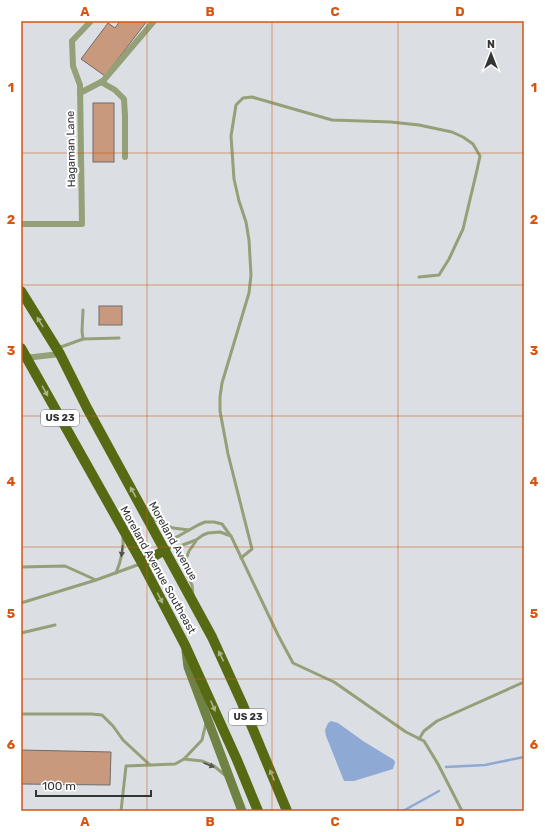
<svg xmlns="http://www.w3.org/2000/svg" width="545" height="832" viewBox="0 0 545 832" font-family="Rubik,sans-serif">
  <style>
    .water { fill: #8fa9d5 }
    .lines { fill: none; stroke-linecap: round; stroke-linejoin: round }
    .stream { stroke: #8fa9d5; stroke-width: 2.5 }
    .building { fill: #c8997c; stroke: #706b68 }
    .service { stroke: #93a078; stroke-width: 3 }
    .minor { stroke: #93a078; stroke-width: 6 }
    .secondary { stroke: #6f8143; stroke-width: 9 }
    .primary { stroke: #566a14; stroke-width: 10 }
    .oneway { fill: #aab48a }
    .oneway2 { fill: #50544a }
    .grid { fill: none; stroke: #d65510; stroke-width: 1; stroke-opacity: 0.55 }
    .labels { text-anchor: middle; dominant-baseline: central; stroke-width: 4; stroke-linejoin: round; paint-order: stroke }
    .shield { fill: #fff; stroke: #707172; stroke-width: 1 }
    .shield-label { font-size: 10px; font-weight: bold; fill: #333436 }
    .street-label { font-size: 11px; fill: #333436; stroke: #fff }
    .neatline { fill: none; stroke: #d65510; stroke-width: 1.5 }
    .grid-label { font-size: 13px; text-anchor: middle; font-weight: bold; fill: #d65510 }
  </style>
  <rect width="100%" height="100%" fill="#dbdfe4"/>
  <path class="water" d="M331 721 338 723 363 741 394 760 395 762 393 769 354 781H344L326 736 325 730 328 723Z"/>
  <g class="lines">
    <g class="stream">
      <path d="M446 767 485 765 524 757"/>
      <path d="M403 811 439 791"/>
    </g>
  </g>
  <g class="building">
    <path d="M120 21H147L105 76 81 59 108 23 115 28Z"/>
    <rect x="93" y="103" width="21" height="59"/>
    <rect x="99" y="306" width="23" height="19"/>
    <path d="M21 750 111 752 110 785 21 784Z"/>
  </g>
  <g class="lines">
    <g class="service">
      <path d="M83 310 82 331 83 339"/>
      <path d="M58 348 83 339 119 338"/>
      <path d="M151 518 173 528 189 530"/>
      <path d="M172 547 175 538 198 525 205 522H214L222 524 230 535"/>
      <path d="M167 550 172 547 180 546 196 540 203 535 208 533 220 532 231 536 278 635 293 663 334 682 406 732 424 741 438 764 462 811"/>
      <path d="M241 558 252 549 228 454 220 411V397L222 383 249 293 251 275 249 240 246 222 239 201 234 179 231 136 236 105 243 98 252 97 332 120 391 122 419 125 452 132 463 137 473 144 480 156 477 170 463 229 449 259 439 275 419 277"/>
      <path d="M21 567 65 566 96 580"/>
      <path d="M116 573C121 561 124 550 123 536"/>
      <path d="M193 595 192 585 187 574 185 562 189 551 196 541"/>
      <path d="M21 603 96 580 140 564"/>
      <path d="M21 633 55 625"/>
      <path d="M21 714H91L102 715 113 726 123 740 150 765"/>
      <path d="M419 739 424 731 437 721 524 682"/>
      <path d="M184 759 202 761 214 766 226 776"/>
      <path d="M121 811 126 766 175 764 184 759 202 740 206 723"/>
    </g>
    <g class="minor">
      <path d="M101 82 115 90 124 99 125 116V157"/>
      <path d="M80 93 103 81 154 21"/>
      <path d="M21 224H82L80 85 73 66 72 41 91 21"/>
      <path d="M25 358 60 354"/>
    </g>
    <path class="secondary" d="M186 651 188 667 242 811"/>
    <g class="primary">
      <path d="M21 291 60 354 87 408 212 637 242 703 287 811"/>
      <path d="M21 348 142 563 185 645 237 760 258 811"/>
      <path d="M142 563 165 550"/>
    </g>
  </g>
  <defs><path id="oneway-solid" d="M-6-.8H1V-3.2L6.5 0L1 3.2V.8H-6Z"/></defs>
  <g class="oneway">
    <use href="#oneway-solid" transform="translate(40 322) rotate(-122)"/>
    <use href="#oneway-solid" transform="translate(45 391) rotate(61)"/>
    <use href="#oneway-solid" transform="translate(133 492) rotate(-119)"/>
    <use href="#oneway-solid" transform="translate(160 598) rotate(62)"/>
    <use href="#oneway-solid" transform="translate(221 656) rotate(-115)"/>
    <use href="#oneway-solid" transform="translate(213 706) rotate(66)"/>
    <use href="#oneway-solid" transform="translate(272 775) rotate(-112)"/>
  </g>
  <g class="oneway2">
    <use href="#oneway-solid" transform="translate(122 551) rotate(97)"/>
    <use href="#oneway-solid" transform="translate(209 765) rotate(23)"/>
  </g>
  <path class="grid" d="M147 21V811M272 21V811M398 21V811M21 153H524M21 285H524M21 416H524M21 547H524M21 679H524"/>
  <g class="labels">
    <g class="shield">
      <rect x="41" y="410" width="38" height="16" rx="3"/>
      <rect x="229" y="709" width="38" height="16" rx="3"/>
    </g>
    <g class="shield-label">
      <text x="60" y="418">US 23</text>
      <text x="248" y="717">US 23</text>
    </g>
    <g class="street-label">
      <text transform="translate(71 149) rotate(-91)">Hagaman Lane</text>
      <text transform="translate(173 541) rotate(61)">Moreland Avenue</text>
      <text transform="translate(158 570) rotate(61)">Moreland Avenue Southeast</text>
    </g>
  </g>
  <rect width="545" height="832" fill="none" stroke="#ffffff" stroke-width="44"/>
  <g transform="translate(491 54)" stroke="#ffffff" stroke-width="3" paint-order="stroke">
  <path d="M0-3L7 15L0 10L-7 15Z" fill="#333436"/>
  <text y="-6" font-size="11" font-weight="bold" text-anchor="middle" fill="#333436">N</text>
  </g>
  <path d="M36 790v6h115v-6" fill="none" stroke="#333436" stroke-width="2"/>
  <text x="42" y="790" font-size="12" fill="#333436" stroke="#ffffff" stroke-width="3" paint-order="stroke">100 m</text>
  <rect x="22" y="22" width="501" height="788" class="neatline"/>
  <g class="grid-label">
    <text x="85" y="16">A</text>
    <text x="210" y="16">B</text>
    <text x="335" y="16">C</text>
    <text x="460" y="16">D</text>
    <text x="11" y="92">1</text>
    <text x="534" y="92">1</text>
    <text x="11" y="224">2</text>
    <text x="534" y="224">2</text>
    <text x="11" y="355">3</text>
    <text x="534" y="355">3</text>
    <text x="11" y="486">4</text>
    <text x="534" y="486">4</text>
    <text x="11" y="618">5</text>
    <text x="534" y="618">5</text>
    <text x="11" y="749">6</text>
    <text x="534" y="749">6</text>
    <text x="85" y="826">A</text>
    <text x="210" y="826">B</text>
    <text x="335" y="826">C</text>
    <text x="460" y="826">D</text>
  </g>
</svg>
